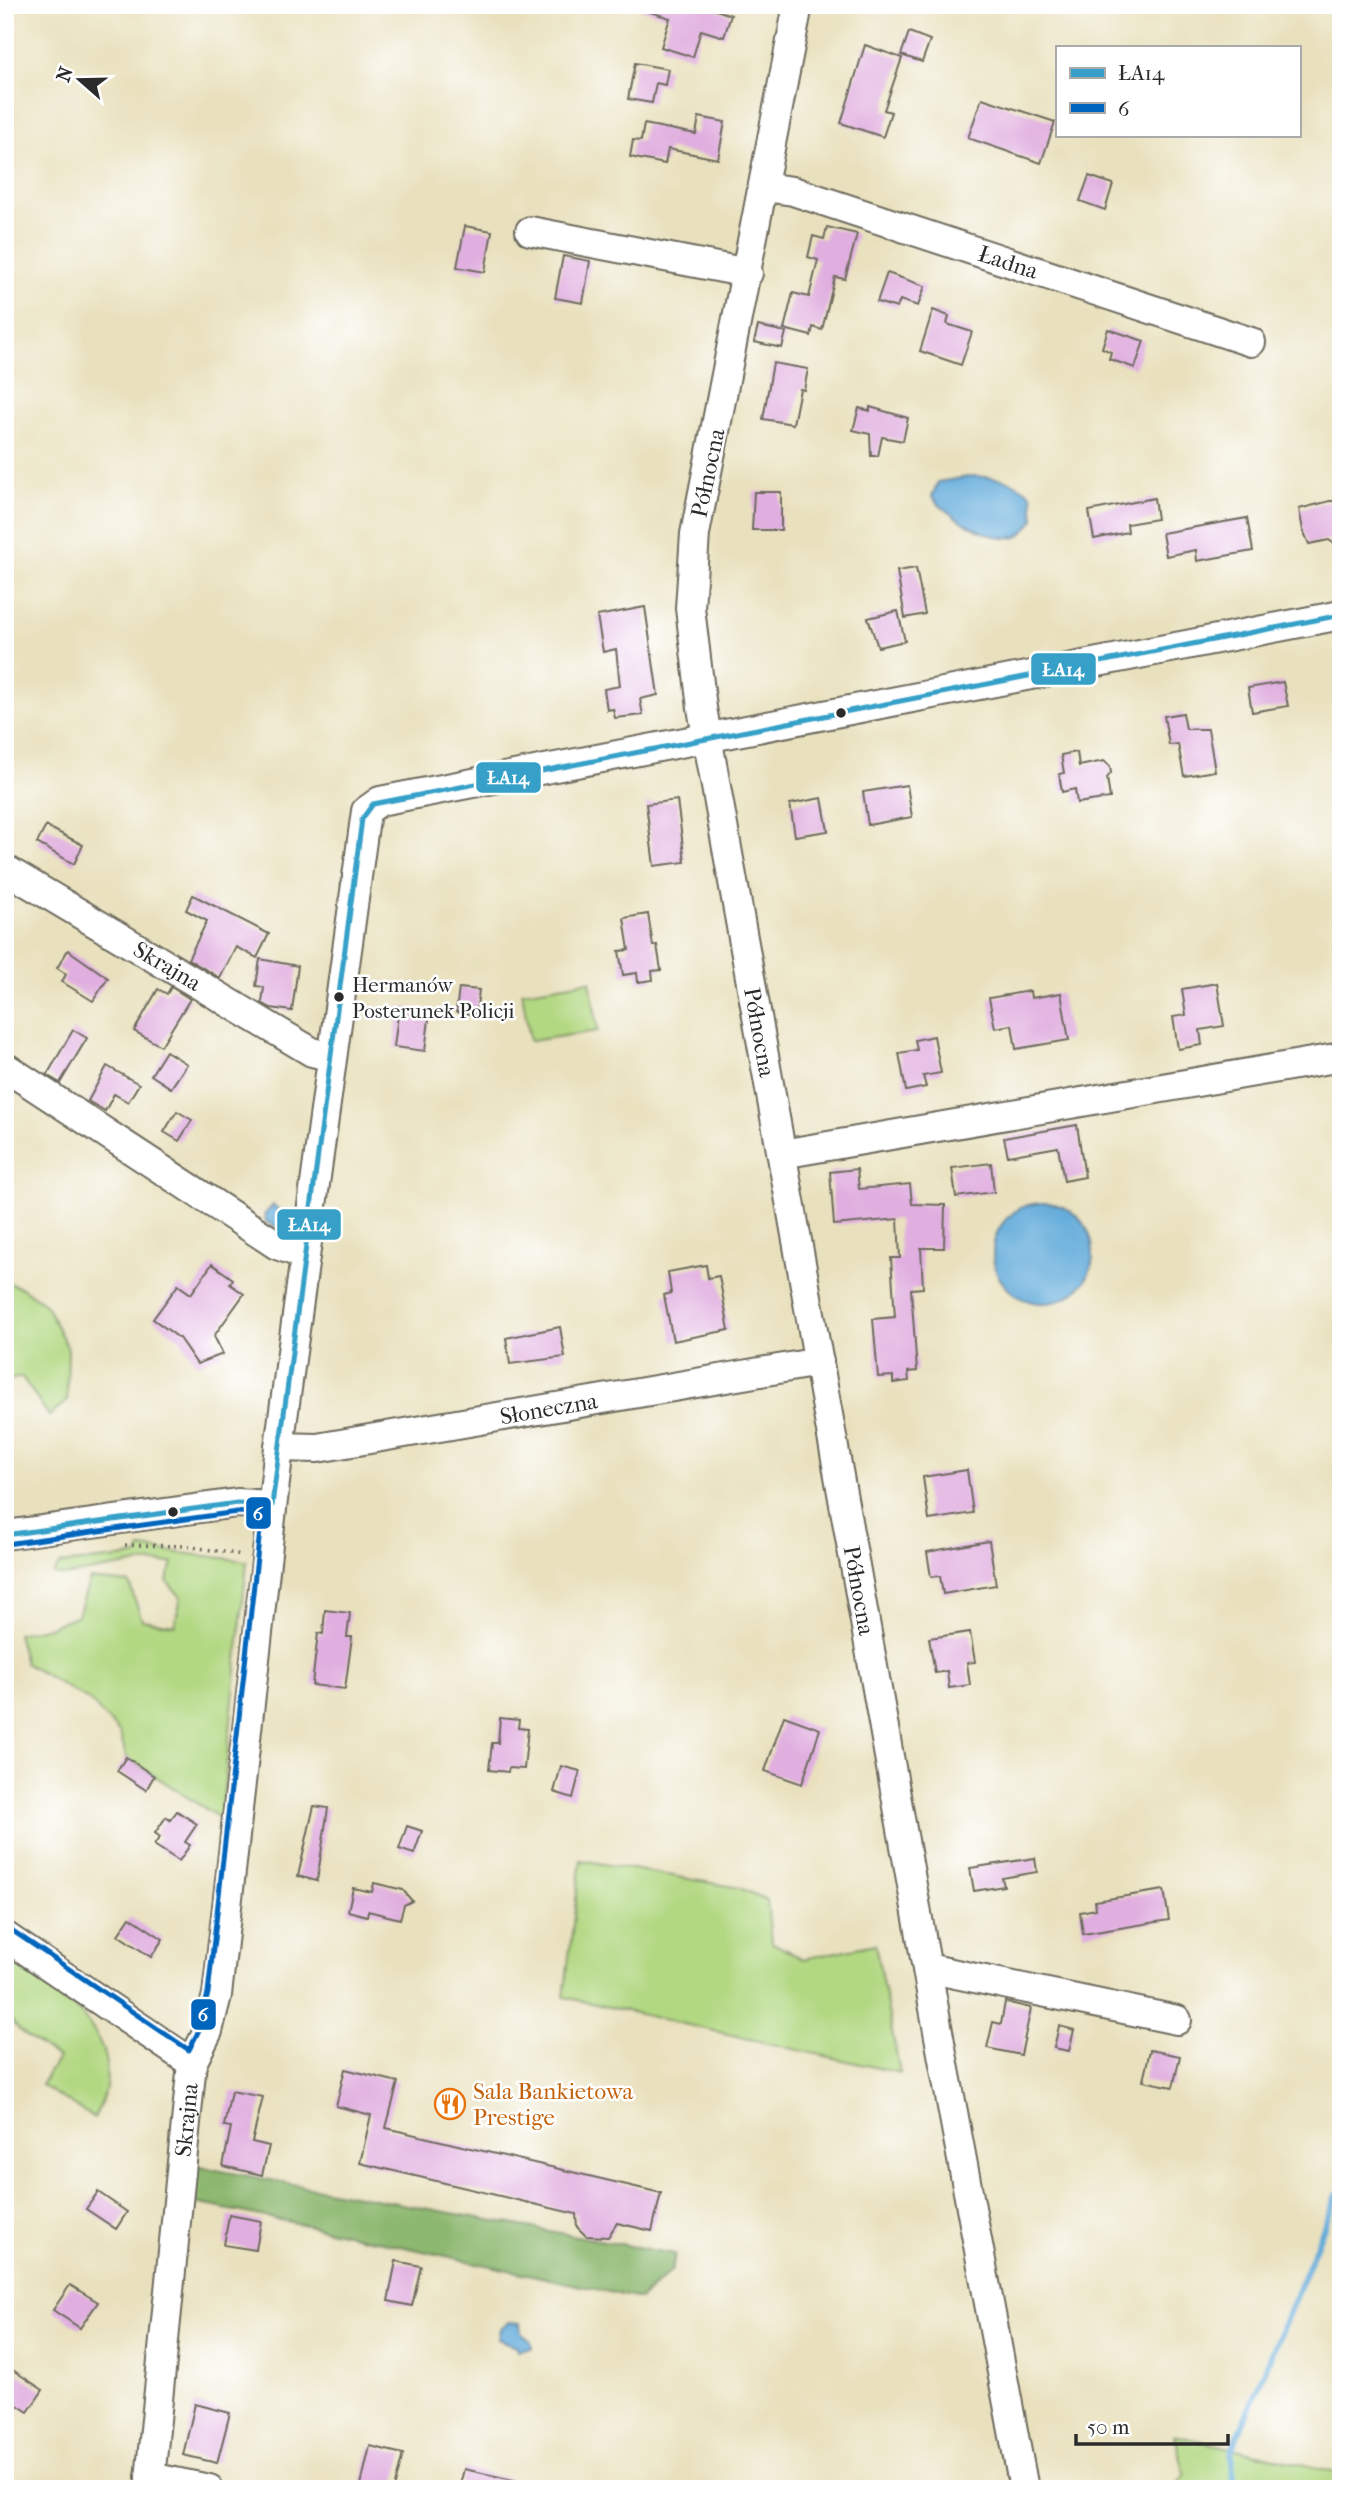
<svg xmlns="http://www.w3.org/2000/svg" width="1346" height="2494" viewBox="0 0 1346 2494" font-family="'IM FELL French Canon',serif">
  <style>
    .green { fill: #b2d882; stroke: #6e8256; stroke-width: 2 }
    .forest { fill: #8db870; stroke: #5c724e; stroke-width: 2 }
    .water { fill: #62abda; stroke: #466b82; stroke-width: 2 }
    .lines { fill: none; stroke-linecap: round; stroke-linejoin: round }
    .stream { stroke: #62abda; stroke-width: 6 }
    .building { fill: #e0aedf }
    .minor-casing { stroke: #6e6b5e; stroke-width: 32 }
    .path { stroke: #6e6b5e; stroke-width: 3.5; stroke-dasharray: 2 5; stroke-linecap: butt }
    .minor { stroke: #fff; stroke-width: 28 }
    .bus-1-casing { stroke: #fff; stroke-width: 10 }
    .bus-2-casing { stroke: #fff; stroke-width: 10 }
    .bus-1 { stroke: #36a0c8; stroke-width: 5 }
    .bus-2 { stroke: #0065bd; stroke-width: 5 }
    .bus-dot { fill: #2b2b2b; stroke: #fff; stroke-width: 2.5 }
    .labels { text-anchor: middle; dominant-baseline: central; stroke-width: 5; stroke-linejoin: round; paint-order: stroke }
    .bus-label { font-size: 21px; fill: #2b2b2b; stroke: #fff; text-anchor: start }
    .street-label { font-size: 23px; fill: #2b2b2b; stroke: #fff }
    .food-label { font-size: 23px; fill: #c56008; stroke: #fff; text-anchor: start }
    .line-badge { stroke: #fff; stroke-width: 2.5 }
    .badge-label { font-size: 19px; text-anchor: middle; font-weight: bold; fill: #fff }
  </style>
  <rect width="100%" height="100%" fill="#fff"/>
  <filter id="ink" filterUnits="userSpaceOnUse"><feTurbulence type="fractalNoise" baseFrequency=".0143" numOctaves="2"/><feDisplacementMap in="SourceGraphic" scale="14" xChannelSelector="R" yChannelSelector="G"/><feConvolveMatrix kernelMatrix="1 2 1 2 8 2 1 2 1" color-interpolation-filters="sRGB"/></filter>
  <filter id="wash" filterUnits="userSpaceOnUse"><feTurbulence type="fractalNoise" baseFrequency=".00686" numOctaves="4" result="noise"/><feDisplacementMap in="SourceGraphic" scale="28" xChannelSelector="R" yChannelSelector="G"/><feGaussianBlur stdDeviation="1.57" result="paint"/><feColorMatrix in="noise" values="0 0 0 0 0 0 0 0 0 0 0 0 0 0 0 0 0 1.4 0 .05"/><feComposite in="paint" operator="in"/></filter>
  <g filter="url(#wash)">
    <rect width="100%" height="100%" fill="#e9e1be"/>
    <g class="green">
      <path d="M590 981 598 1031 530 1041 522 992Z"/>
      <path d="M5 1282 22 1288 46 1305 68 1349 67 1401 49 1416 22 1377 5 1381Z"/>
      <path d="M141 1548 247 1561 221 1819 126 1757 120 1733 90 1701 25 1663 17 1634 49 1627 78 1615 90 1579 129 1583 142 1620 175 1625 181 1597 167 1581 173 1563H140L65 1576 53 1574 60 1564 138 1556Z"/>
      <path d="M581 1860 740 1888 767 1900 771 1942 803 1959 875 1944 900 2073 564 1997Z"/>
      <path d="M5 1958C53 1989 114 2021 106 2087 105 2097 98 2109 94 2118L41 2085 58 2058C3 2021 5 2024 5 1958Z"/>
      <path d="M1174 2435 1341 2473V2489H1174L1185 2474Z"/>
    </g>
    <path class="forest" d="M194 2166 675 2254 672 2270 640 2299 301 2224 190 2202Z"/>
    <g class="water">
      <path d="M974 476C999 478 1014 479 1032 495L1034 520C1029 525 1024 533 1019 536 997 546 943 514 932 496L938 482Z"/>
      <circle cx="1043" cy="1253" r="50"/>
      <path d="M273 1205 287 1216 282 1230 266 1222 264 1215Z"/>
      <path d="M509 2322 520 2323 521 2333 531 2341 532 2348 518 2350 517 2346 498 2339 500 2328Z"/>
    </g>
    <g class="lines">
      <path class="stream" d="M1235 2489 1231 2453 1337 2195 1341 2196"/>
    </g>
    <g id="blocks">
      <g class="building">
        <path d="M641 5H701L731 15 724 37 701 30 693 57 661 47 670 18 640 9Z"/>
        <path d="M909 32 930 40 922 62 901 55Z"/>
        <path d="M865 45 902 58 884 110 891 112 883 137 841 123Z"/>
        <path d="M635 63 668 69 665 85 656 83 652 103 628 99Z"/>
        <path d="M982 98 1055 122 1041 163 968 138Z"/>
        <path d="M699 117 725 122 718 159 668 149 665 164 630 157 633 140 641 141 644 124 696 134Z"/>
        <path d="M1089 176 1113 184 1105 210 1080 201Z"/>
        <path d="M465 226 492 231 485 272 457 267Z"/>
        <path d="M827 227 857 234 845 279 835 277 822 330 813 327 811 336 784 329 793 293 809 297 818 260 808 257 813 236 824 239Z"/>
        <path d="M563 256 590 261 583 303 555 298Z"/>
        <path d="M887 273 925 286 918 306 900 300 897 308 877 302Z"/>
        <path d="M933 310 949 316 947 324 972 332 961 365 920 351Z"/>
        <path d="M758 326 786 332 782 348 754 342Z"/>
        <path d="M1108 329 1144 341 1135 368 1109 359 1111 352 1102 348Z"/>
        <path d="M773 363 808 369 804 390 800 389 793 424 763 419Z"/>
        <path d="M870 407 908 418 903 441 882 437 878 456H871L870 434 853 430 859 408 870 411Z"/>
        <path d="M754 492H781V530H752Z"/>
        <path d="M1154 498 1157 519 1127 524 1128 532 1094 539 1089 511Z"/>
        <path d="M1330 501H1341V549L1329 540 1309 544 1303 530 1299 509Z"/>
        <path d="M1247 518 1253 551 1197 561 1196 550 1166 556 1162 533Z"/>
        <path d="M916 568 925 614 905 618 897 571Z"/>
        <path d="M645 607 658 695 640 699 643 715 615 718 613 709 607 710 604 689 620 686 616 649 603 652 597 616Z"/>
        <path d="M898 611 905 641 878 647 868 618Z"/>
        <path d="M1283 682 1288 706 1252 712 1248 688Z"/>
        <path d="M1183 713 1186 729H1208L1215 771 1184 776 1178 744 1169 745 1164 716Z"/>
        <path d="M1077 752 1079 766 1104 761 1110 766 1111 773 1107 778 1110 798 1077 803 1075 789 1062 792 1059 774 1064 773 1061 755Z"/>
        <path d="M907 785 912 817 868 825 863 792Z"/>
        <path d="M822 798 828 831 795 836 790 804Z"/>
        <path d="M677 800 685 862 654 866 646 804Z"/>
        <path d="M46 826 83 845 74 864 37 843Z"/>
        <path d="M193 895 269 934 257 958 236 947 220 978 188 959 207 921 186 910Z"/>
        <path d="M648 914 653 946 657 945 661 970 652 971 653 980 638 982 637 973 623 975 619 951 629 950 624 918Z"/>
        <path d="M68 950 108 978 93 1001 62 982 66 974 57 968Z"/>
        <path d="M260 959 298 966 292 1011 271 1008 262 1003 264 987 256 986Z"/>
        <path d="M1217 983 1224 1026 1200 1030 1202 1045 1178 1049 1173 1017 1186 1015 1182 989Z"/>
        <path d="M171 987 190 999 161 1046 134 1031 158 989 167 994Z"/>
        <path d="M459 988 479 990 476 1015 456 1012Z"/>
        <path d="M1030 991 1031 998 1061 993 1069 1040 1016 1049 1012 1025 995 1028 989 998Z"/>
        <path d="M399 1007 430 1011 425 1051 394 1047Z"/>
        <path d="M73 1030 87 1038 60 1083 47 1075Z"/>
        <path d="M934 1036 941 1073 923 1076 926 1087 906 1091 899 1053 917 1050 915 1040Z"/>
        <path d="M166 1051 187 1064 171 1088 151 1075Z"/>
        <path d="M107 1066 139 1084 128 1102 114 1094 105 1111 88 1101Z"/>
        <path d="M177 1111 192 1120 179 1141 164 1132Z"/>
        <path d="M1077 1125 1085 1177 1064 1181 1058 1147 1008 1156 1004 1138Z"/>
        <path d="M991 1163 994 1192 956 1197 952 1168Z"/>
        <path d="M857 1169 859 1189 910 1184 912 1204 945 1205 944 1248H921L923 1288 911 1289 917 1371 908 1372 909 1381 893 1383V1376L878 1377 873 1319 895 1317 891 1258H900L898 1219 834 1225 830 1172Z"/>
        <path d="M212 1264 233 1279 230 1284 244 1294 214 1336 223 1354 197 1364 179 1338 153 1319 178 1285 191 1294Z"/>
        <path d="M706 1265 708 1278 719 1276 729 1330 673 1341 664 1295 671 1293 668 1272Z"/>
        <path d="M560 1327 565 1357 510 1364 506 1338Z"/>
        <path d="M967 1470 973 1513 929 1520 923 1477Z"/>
        <path d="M989 1541 996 1585 943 1594 940 1576 931 1577 927 1552Z"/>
        <path d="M325 1610 350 1613 347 1637H352L345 1689 312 1685 318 1633 323 1634Z"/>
        <path d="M970 1632 975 1662 967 1663 970 1685 949 1688 947 1671 935 1673 929 1638Z"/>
        <path d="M784 1716 820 1729 802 1784 765 1771Z"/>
        <path d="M500 1718 519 1720 518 1728 528 1729 524 1769 509 1768 508 1772 489 1770 492 1743H498Z"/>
        <path d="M126 1757 154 1776 146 1790 117 1771Z"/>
        <path d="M561 1766 580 1771 573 1798 554 1792Z"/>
        <path d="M314 1806 328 1808 317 1881 298 1876Z"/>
        <path d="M177 1811 197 1824 185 1842 190 1845 179 1861 154 1845 160 1837 155 1833 166 1817 170 1820Z"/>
        <path d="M407 1826 422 1831 414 1854 399 1849Z"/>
        <path d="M1035 1858 1037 1872 1002 1878 1004 1886 974 1891 970 1868Z"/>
        <path d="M374 1883 403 1890 412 1901 404 1905 400 1919 368 1911 367 1916 348 1911 353 1888 372 1892Z"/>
        <path d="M1164 1890 1169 1920 1083 1934 1080 1912 1096 1909 1095 1901Z"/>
        <path d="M130 1917 163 1939 151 1957 118 1935Z"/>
        <path d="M1005 2002 1031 2008 1021 2055 987 2048 993 2022 1001 2024Z"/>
        <path d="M1059 2026 1074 2030 1069 2051 1054 2048Z"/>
        <path d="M1150 2050 1180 2056 1173 2087 1143 2081Z"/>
        <path d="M345 2069 398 2082 386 2128 661 2193 652 2231 617 2223 608 2237 586 2236 577 2227 576 2214 360 2163 371 2115 336 2106Z"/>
        <path d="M231 2091 263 2097 252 2142 269 2146 262 2175 223 2166 231 2127 224 2126Z"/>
        <path d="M98 2192 127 2212 116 2229 86 2209Z"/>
        <path d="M229 2215 261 2221 256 2250 224 2245Z"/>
        <path d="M396 2261 421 2266 412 2306 388 2301Z"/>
        <path d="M70 2285 98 2302 80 2328 53 2310Z"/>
        <path d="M5 2365 43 2390 28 2412 5 2397Z"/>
        <path d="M195 2404 230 2413 217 2463 183 2455Z"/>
        <path d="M370 2446 403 2454 394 2489H360Z"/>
        <path d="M464 2469 522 2482 521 2489H459Z"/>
      </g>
    </g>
  </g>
  <g filter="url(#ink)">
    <use href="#blocks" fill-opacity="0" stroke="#6e6b5e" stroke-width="2"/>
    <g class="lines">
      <g class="minor-casing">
        <g id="minor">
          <path id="s1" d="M798 5 695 534 690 608 702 708 943 2059 1024 2489"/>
          <path id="s2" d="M764 187 793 191 1251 342"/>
          <path d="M530 231 748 273"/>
          <path id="s3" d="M5 869 312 1052 332 1057"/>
          <path d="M5 1067 277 1245 305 1255"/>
          <path d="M782 1154 1341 1057"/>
          <path id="s4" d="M279 1447 317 1448 819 1362"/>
          <path d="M5 1535 237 1503 272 1505"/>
          <path d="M5 1936 192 2063"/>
          <path d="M927 1968 1177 2020"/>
          <path d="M150 2477 209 2489"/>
          <path id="s5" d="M149 2489 192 2063 208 2031 217 1995 279 1447 366 811 380 801 1341 615"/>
        </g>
      </g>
      <g class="path">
        <path d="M125 1545 186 1546 243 1555"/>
        <path d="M5 1906 15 1913"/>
      </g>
      <use href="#minor" class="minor"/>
      <g class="bus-1-casing">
        <g id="bus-1">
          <path d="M272 1505 362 819 373 804 1341 615"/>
          <path d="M5 1535 237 1503 272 1505"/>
        </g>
      </g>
      <g class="bus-2-casing">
        <path id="bus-2" d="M6 1544 237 1512 262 1513 208 1993 200 2028 189 2050 10 1929"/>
      </g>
      <use href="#bus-1" class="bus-1"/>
      <use href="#bus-2" class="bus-2"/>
    </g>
  </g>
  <defs>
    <g id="restaurant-ring" transform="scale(1.575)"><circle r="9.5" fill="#fff" stroke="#e8710a" stroke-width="1.5"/><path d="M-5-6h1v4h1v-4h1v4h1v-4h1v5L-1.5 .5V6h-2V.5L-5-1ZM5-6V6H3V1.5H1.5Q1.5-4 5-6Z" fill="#e8710a"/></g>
  </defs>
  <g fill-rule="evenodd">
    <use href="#restaurant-ring" x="450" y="2104"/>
  </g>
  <g class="bus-dot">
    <circle cx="841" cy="713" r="6"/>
    <circle cx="339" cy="997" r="6"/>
    <circle cx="173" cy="1512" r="6"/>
  </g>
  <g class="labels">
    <g class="bus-label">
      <text x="352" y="985">Hermanów<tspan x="352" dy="26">Posterunek Policji</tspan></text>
    </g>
    <g class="street-label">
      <text stroke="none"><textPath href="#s2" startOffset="256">Ładna</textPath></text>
      <text transform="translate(708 473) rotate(-78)">Północna</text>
      <text stroke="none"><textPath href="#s3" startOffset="189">Skrajna</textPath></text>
      <text stroke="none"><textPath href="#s1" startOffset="1043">Północna</textPath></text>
      <text stroke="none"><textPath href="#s4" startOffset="273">Słoneczna</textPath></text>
      <text stroke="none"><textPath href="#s1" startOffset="1610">Północna</textPath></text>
      <text stroke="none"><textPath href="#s5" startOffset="371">Skrajna</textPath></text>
    </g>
    <g class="food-label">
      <text x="473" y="2091">Sala Bankietowa<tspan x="473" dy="26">Prestige</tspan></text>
    </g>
  </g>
  <g class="line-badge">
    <rect x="1030" y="652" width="67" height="34" rx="7" fill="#36a0c8"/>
    <rect x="475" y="761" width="67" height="33" rx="7" fill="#36a0c8"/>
    <rect x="276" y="1208" width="66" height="33" rx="7" fill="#36a0c8"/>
    <rect x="245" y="1496" width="27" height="34" rx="7" fill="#0065bd"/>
    <rect x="190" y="1998" width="27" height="33" rx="7" fill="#0065bd"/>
  </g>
  <g class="badge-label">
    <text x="1063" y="676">ŁA14</text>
    <text x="508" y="784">ŁA14</text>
    <text x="309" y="1231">ŁA14</text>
    <text x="258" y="1520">6</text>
    <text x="203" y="2021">6</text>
  </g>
  <rect width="1346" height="2494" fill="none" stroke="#fff" stroke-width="28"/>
  <rect x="1056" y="46" width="245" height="91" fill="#ffffff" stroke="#aaaaaa" stroke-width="2"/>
  <rect x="1070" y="68" width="35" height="10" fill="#36a0c8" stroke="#aaaaaa" stroke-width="2"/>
  <text x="1118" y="80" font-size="21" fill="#2b2b2b">ŁA14</text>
  <rect x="1070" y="103" width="35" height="10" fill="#0065bd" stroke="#aaaaaa" stroke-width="2"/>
  <text x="1118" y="116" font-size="21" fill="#2b2b2b">6</text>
  <g transform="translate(80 80) rotate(290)" stroke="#ffffff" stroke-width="5" paint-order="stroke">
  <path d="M0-5L12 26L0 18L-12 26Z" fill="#2b2b2b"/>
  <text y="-10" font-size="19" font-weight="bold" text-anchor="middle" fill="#2b2b2b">N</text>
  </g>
  <path d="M1076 2434v10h152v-10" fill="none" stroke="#2b2b2b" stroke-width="3.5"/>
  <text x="1087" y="2434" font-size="21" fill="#2b2b2b" stroke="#ffffff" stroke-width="5" paint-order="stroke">50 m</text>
</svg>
